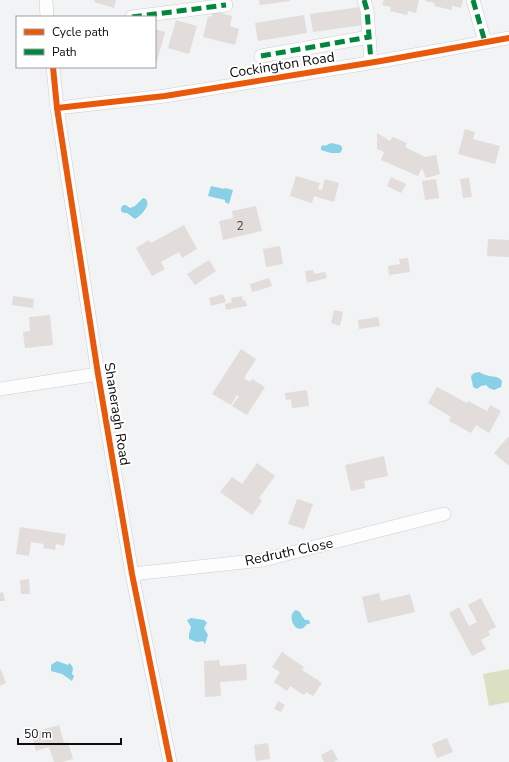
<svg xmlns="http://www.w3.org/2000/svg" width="509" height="762" viewBox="0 0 509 762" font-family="'Nunito Sans',sans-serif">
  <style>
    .green { fill: #dce0c2 }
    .water { fill: #88d0e6 }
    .building { fill: #e2dcdb }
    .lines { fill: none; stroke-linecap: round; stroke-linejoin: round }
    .minor-casing { stroke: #cdcdcf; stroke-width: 14 }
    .minor { stroke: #fdfdfe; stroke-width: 13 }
    .quiet { stroke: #00873e; stroke-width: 5; stroke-dasharray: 10 5; stroke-linecap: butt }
    .cycleway-casing { stroke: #fff; stroke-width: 8 }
    .cycleway { stroke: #e8590c; stroke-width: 6 }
    .labels { text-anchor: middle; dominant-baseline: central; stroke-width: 4; stroke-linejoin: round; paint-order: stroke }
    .number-label { font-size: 12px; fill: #444244 }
    .street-label { font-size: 14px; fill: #0c0c0e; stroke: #fff }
  </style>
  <rect width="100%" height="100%" fill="#f1f3f5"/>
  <path class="green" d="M509 669V702L489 706 483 674Z"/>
  <g class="water">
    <path d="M331 143 340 145 342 147V150L340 153H331L321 150V147L323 145 325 146Z"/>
    <path d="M211 186 224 189 225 188 233 190 229 204 225 202V200L208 196Z"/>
    <path d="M143 198 146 199C147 201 148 203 147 206 145 211 139 217 135 219L127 213H124L121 211V208L123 205H126L130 208 135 206Z"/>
    <path d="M479 372C482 374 486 375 489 376 495 377 498 376 502 381L501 387 494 390 489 388 486 385 481 386 477 389 473 387C473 383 471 380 471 376L474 373Z"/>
    <path d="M296 610 300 612 302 616 305 620H309L310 624H307C297 639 285 615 296 610Z"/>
    <path d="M191 618 204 620 207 623 204 628 208 635 205 644 203 641 197 642 189 639V634L191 627 187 620Z"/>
    <path d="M57 661 68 665 70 663 73 668 72 674 74 676 72 681 62 674 51 671V665Z"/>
  </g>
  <g class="building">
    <path d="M95 0H116L114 8 94 2Z"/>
    <path d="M259 0H290V1L260 5Z"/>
    <path d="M384 0H419L416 13 408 11 407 15 390 11 391 7 382 5Z"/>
    <path d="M426 0H463L461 8 452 6V10L434 6 435 3 425 1Z"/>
    <path d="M360 7 363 25 313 32 310 14Z"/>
    <path d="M213 11 232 16 230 26 239 29 235 45 203 37 208 16 211 17Z"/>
    <path d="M304 15 307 33 258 41 255 23Z"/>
    <path d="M176 20 197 26 189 54 168 48Z"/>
    <path d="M155 29 165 32 157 61H155Z"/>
    <path d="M465 129 475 132 473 139 500 146 495 164 458 154Z"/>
    <path d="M377 133 390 141 393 137 407 143 405 147 425 157 436 155 440 174 426 178 422 168 418 176 381 160 384 152 377 149Z"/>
    <path d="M296 176 320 183 318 189 322 190 325 179 339 183 334 202 314 196 312 203 290 196Z"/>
    <path d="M391 177 406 184 401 193 387 186Z"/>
    <path d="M469 178 472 197 463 198 460 179Z"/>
    <path d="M436 179 439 198 425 200 422 181Z"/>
    <path d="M256 206 262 231 223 240 219 221 233 218 232 211Z"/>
    <path d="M184 225 197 249 182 258 179 252 161 262 165 269 152 276 136 248 149 240 151 243Z"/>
    <path d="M488 239 509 240V257L487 256Z"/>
    <path d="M280 246 283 264 266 267 263 249Z"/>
    <path d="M408 258 410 272 389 275 388 266 400 264 399 259Z"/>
    <path d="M209 260 216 271 195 285 187 274Z"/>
    <path d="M313 270 314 274 325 272 327 278 307 283 305 271Z"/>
    <path d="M269 278 272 286 252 292 250 284Z"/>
    <path d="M223 294 226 302 211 306 209 298Z"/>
    <path d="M13 296 34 299 33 308 12 305Z"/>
    <path d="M242 296 243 301 245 300 247 306 226 310 225 304 232 302 231 298Z"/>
    <path d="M334 310 343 312 340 326 331 323Z"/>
    <path d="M50 315 53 345 25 348 23 332 30 331 29 317Z"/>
    <path d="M378 317 380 326 359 329 358 320Z"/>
    <path d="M241 349 256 359 244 378 250 382 252 379 265 387 247 415 232 406 239 396 237 395 231 405 212 394Z"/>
    <path d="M437 387 467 403 468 401 487 411 490 405 501 411 489 433 476 425 471 433 449 421 451 417 428 403Z"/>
    <path d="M307 390 309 406 292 408 291 399 286 400 285 393Z"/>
    <path d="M509 436V466L494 453Z"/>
    <path d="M384 456 388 476 364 481 365 488 351 491 345 465Z"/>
    <path d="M257 463 275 476 259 498 262 501 252 515 220 492 232 477 242 484Z"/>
    <path d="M297 499 313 504 304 529 288 524Z"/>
    <path d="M20 527 66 534 64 546 56 544 55 550 43 548 44 544 31 542 29 556 16 554Z"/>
    <path d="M29 579 30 594H21L20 580Z"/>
    <path d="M3 592 5 601H0V593Z"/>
    <path d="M379 593 381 601 410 594 415 612 368 623 362 597Z"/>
    <path d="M481 598 496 627 488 631 490 635 481 640 486 649 472 656 449 613 459 607 469 626 477 622 468 605Z"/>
    <path d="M282 652 304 667 302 670 322 683 313 696 306 692 304 695 290 686 287 691 274 682 280 672 272 667Z"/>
    <path d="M219 660 220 666 246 664 247 680 220 682 221 696 205 697 204 661Z"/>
    <path d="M0 668 6 683 0 686Z"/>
    <path d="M278 701 285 705 281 712 274 709Z"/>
    <path d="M59 725 64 743 68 742 73 759 62 762H54L49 747 36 751 31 733Z"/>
    <path d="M447 738 453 752 437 758 432 744Z"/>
    <path d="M268 743 270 759 256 761 254 745Z"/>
    <path d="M332 749 338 760 334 762H324L321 755Z"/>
  </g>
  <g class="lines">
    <g class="minor-casing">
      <g id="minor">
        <path d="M46 0 47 17"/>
        <path d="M364 0 367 10 371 62"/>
        <path d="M473 0 485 42"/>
        <path d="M132 17 226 5"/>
        <path d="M261 56 369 37"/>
        <path d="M53 67 57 108 98 374 132 574 170 762"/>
        <path d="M57 108 165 96 381 61 509 38"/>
        <path d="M0 389 98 374"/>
        <path d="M132 574 263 560 444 514"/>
      </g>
    </g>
    <use href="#minor" class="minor"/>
    <g class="quiet">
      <path d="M364 0 367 10 371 62"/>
      <path d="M473 0 485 42"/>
      <path d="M132 17 226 5"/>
      <path d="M261 56 369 37"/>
    </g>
    <g class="cycleway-casing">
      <g id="cycleway">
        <path d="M53 67 57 108 98 374 132 574 170 762"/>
        <path d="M57 108 165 96 381 61 509 38"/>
      </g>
    </g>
    <use href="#cycleway" class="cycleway"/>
  </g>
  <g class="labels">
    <g class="number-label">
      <text x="240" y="226">2</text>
    </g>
    <g class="street-label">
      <text transform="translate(282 65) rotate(-9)">Cockington Road</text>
      <text transform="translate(117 414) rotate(81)">Shaneragh Road</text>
      <text transform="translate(289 552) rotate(-12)">Redruth Close</text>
    </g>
  </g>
  <rect x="16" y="16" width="140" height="52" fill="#ffffff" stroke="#9e9e9f"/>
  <rect x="24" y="29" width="20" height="6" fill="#e8590c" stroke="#9e9e9f"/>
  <text x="52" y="36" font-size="12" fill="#0c0c0e">Cycle path</text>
  <rect x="24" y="49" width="20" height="6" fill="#00873e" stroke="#9e9e9f"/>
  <text x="52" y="56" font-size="12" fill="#0c0c0e">Path</text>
  <path d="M18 738v6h103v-6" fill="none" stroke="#0c0c0e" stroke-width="2"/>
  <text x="24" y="738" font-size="12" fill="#0c0c0e" stroke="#ffffff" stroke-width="3" paint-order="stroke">50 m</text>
</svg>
